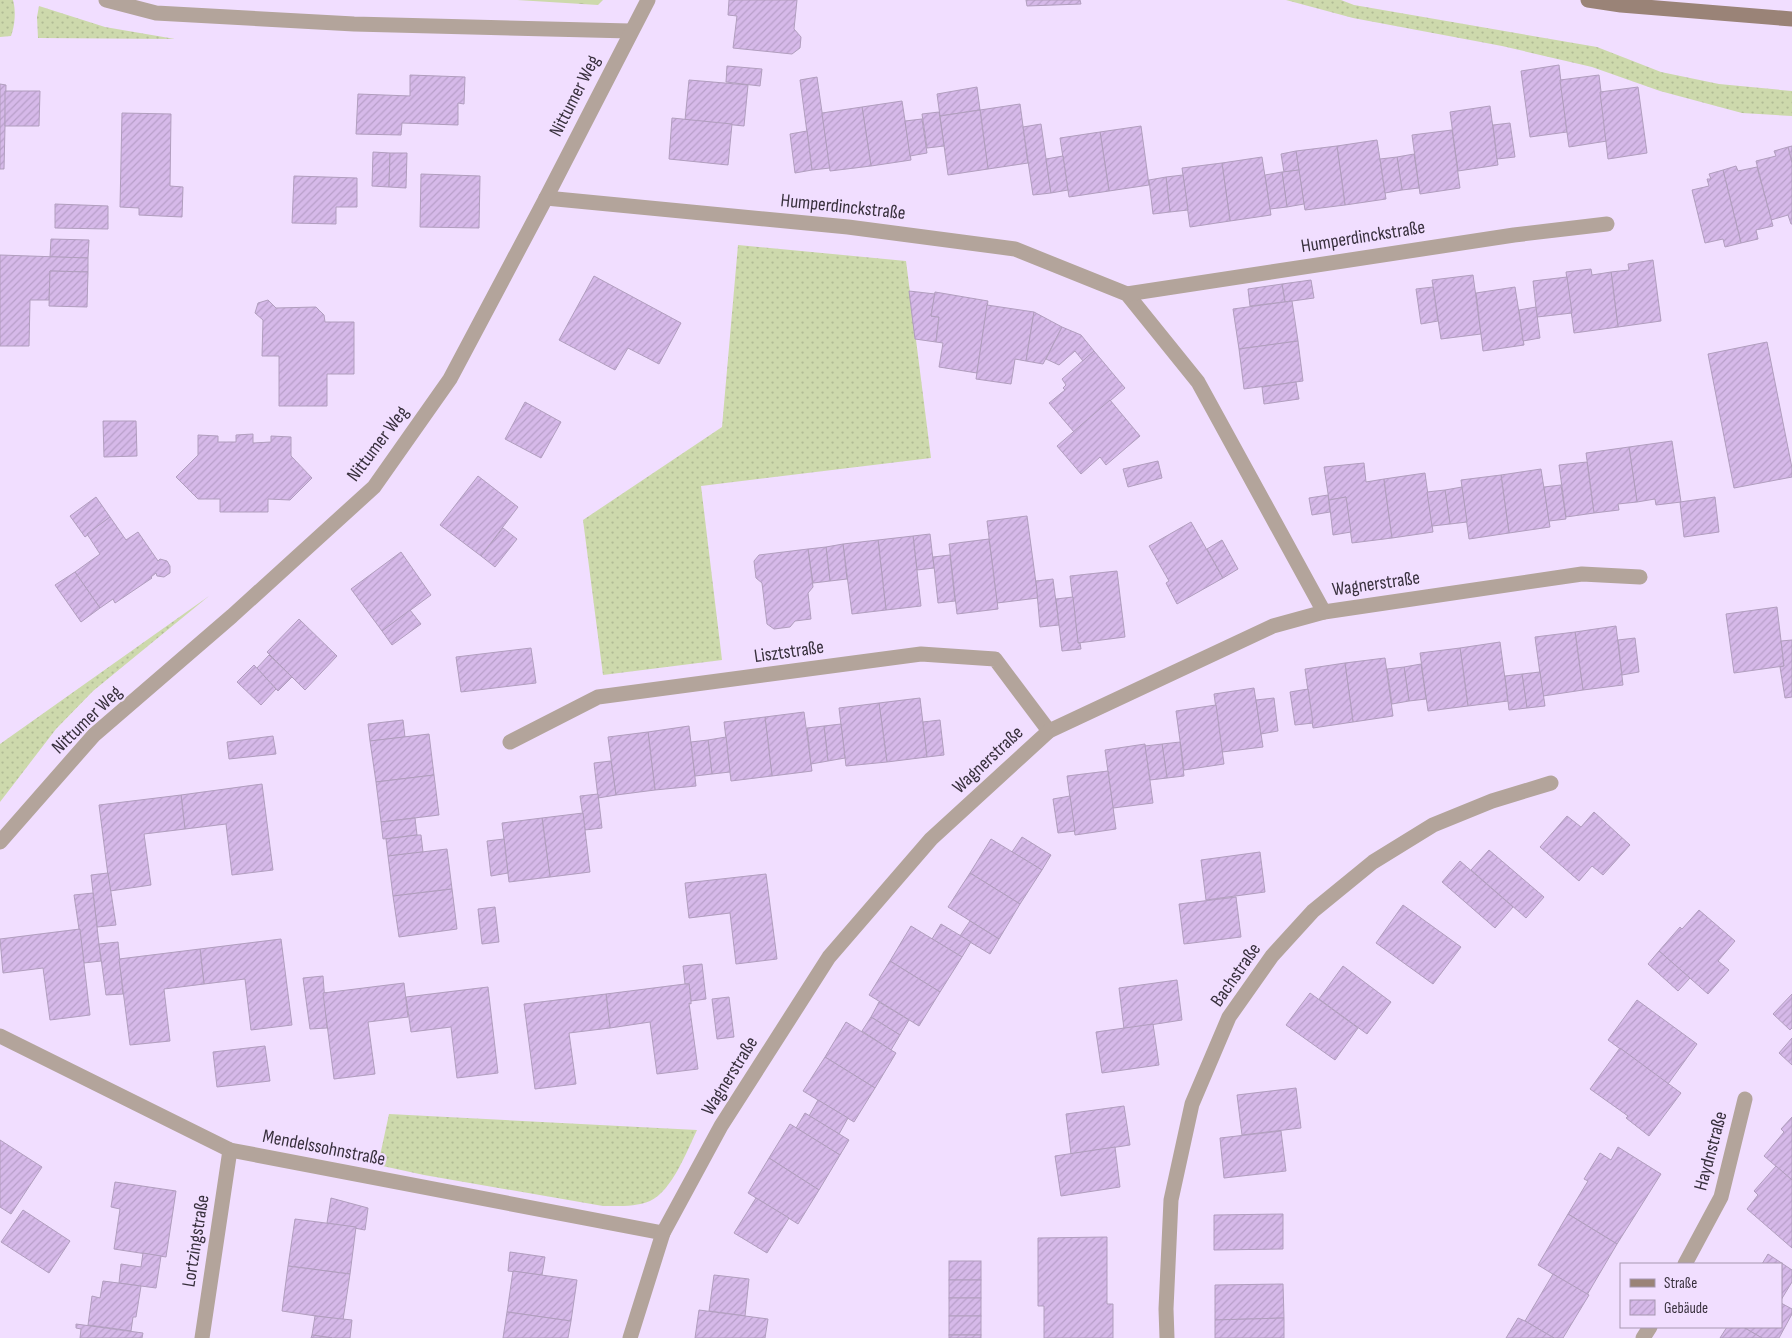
<svg xmlns="http://www.w3.org/2000/svg" width="1792" height="1338" viewBox="0 0 1792 1338" font-family="'Sofia Sans Condensed',sans-serif">
  <style>
    .grass { fill: url(#grass-dots) }
    .park { fill: url(#park-crowns) }
    .building { fill: url(#building-hatch); stroke: #b19ebe }
    .lines { fill: none; stroke-linecap: round; stroke-linejoin: round }
    .street { stroke: #b3a49b; stroke-width: 15 }
    .secondary { stroke: #9a8377; stroke-width: 15 }
    .labels { text-anchor: middle; dominant-baseline: central; stroke-width: 4.5; stroke-linejoin: round; paint-order: stroke }
    .street-label { font-size: 19px; fill: #38303d; stroke: #f1deff }
  </style>
  <defs>
    <pattern id="grass-dots" width="8" height="8" patternUnits="userSpaceOnUse" patternTransform="scale(1.25)"><rect width="8" height="8" fill="#cdd9ac"/><path d="M2 2h.1M6 6h.1" fill="none" stroke="#b1bb95" stroke-width="1.8" stroke-linecap="round"/></pattern>
    <pattern id="park-crowns" width="20" height="18" patternUnits="userSpaceOnUse" patternTransform="scale(1.25)"><rect width="20" height="18" fill="#cdd9ac"/><path d="M2 6a3 3 0 1 1 6 0M12 15a3 3 0 1 1 6 0" fill="none" stroke="#b1bb95"/></pattern>
    <pattern id="building-hatch" width="6" height="6" patternUnits="userSpaceOnUse" patternTransform="scale(1.25)"><rect width="6" height="6" fill="#d6b9e9"/><path d="M-1 1l2-2M0 6l6-6M5 7l2-2" fill="none" stroke="#b89fc9"/></pattern>
  </defs>
  <rect width="100%" height="100%" fill="#f1deff"/>
  <g class="grass">
    <path d="M0 0H13C16 11 15 25 11 36L0 37Z"/>
    <path d="M1286 0H1341L1354 5 1597 47 1661 72 1719 84 1792 91V116L1742 113 1660 91 1592 67 1502 46 1353 18Z"/>
    <path d="M39 6 105 27 175 39 38 38 37 17Z"/>
    <path d="M738 245 906 261 931 458 701 486 722 660 603 675 583 520 722 427Z"/>
    <path d="M209 596 93 691 56 729 0 802V744Z"/>
    <path d="M389 1114 697 1130C687 1151 672 1191 650 1201 636 1207 618 1206 603 1206L424 1175 378 1165Z"/>
  </g>
  <path class="park" d="M517 0H603L598 5Z"/>
  <g class="building">
    <path d="M729 0H797L794 29 801 37 800 48 792 54 733 48 737 16 728 15Z"/>
    <path d="M1026 0H1080L1081 4 1027 6Z"/>
    <path d="M1559 65 1567 132 1530 137 1521 71Z"/>
    <path d="M727 66 762 69 760 86 726 82Z"/>
    <path d="M410 75 465 77 464 104 458 103V125L402 123 401 135 356 134 358 94 410 96Z"/>
    <path d="M1599 75 1607 141 1569 147 1560 80Z"/>
    <path d="M817 77 830 168 812 170 800 80Z"/>
    <path d="M689 80 748 85 744 126 685 120Z"/>
    <path d="M0 84 6 85 4 169H0Z"/>
    <path d="M977 87 980 110 940 116 937 94Z"/>
    <path d="M1638 87 1647 153 1608 159 1600 92Z"/>
    <path d="M5 91H40L39 126H5Z"/>
    <path d="M902 101 911 160 871 166 862 107Z"/>
    <path d="M1020 104 1028 163 988 169 980 110Z"/>
    <path d="M1490 106 1498 165 1458 171 1450 112Z"/>
    <path d="M862 107 871 166 830 171 822 113Z"/>
    <path d="M980 110 988 169 948 175 940 116Z"/>
    <path d="M939 112 944 146 927 148 922 114Z"/>
    <path d="M122 113 171 114 170 186 183 187 182 217 139 215V208L120 207Z"/>
    <path d="M672 118 732 124 728 165 669 159Z"/>
    <path d="M922 119 927 153 910 156 905 121Z"/>
    <path d="M1510 123 1515 157 1497 159 1493 125Z"/>
    <path d="M1041 124 1051 193 1033 195 1023 127Z"/>
    <path d="M1141 126 1149 185 1109 191 1100 132Z"/>
    <path d="M1452 130 1460 188 1420 194 1412 135Z"/>
    <path d="M807 131 812 170 795 173 790 134Z"/>
    <path d="M1100 132 1109 191 1069 197 1060 138Z"/>
    <path d="M1377 140 1386 199 1345 205 1337 146Z"/>
    <path d="M1337 146 1345 205 1305 210 1296 151Z"/>
    <path d="M1792 146V163L1788 147Z"/>
    <path d="M1788 147 1792 163V224H1791L1788 215 1771 220 1756 161 1776 156 1774 151Z"/>
    <path d="M1296 151 1299 170 1284 172 1281 154Z"/>
    <path d="M373 152 390 153 389 187 372 186Z"/>
    <path d="M390 153H407L406 188 389 187Z"/>
    <path d="M1414 154 1419 188 1402 190 1397 157Z"/>
    <path d="M1063 156 1068 190 1051 193 1046 159Z"/>
    <path d="M1262 157 1271 215 1230 221 1222 163Z"/>
    <path d="M1397 157 1402 190 1385 193 1380 159Z"/>
    <path d="M1222 163 1230 221 1190 227 1182 168Z"/>
    <path d="M1736 166 1738 171 1757 167 1773 226 1756 230 1758 239 1741 243 1723 170Z"/>
    <path d="M1299 170 1304 204 1287 207 1282 172Z"/>
    <path d="M1723 170 1741 243 1725 247 1723 239 1705 243 1692 190 1709 186 1707 179H1711L1709 174Z"/>
    <path d="M1282 172 1287 207 1270 209 1265 175Z"/>
    <path d="M421 174 480 176 479 228 420 227Z"/>
    <path d="M1183 175 1188 210 1170 212 1166 177Z"/>
    <path d="M294 176 357 178V207H336V224L292 223Z"/>
    <path d="M1166 177 1170 212 1153 214 1149 180Z"/>
    <path d="M55 204 108 206V229L55 228Z"/>
    <path d="M51 239 89 240 88 258 50 257Z"/>
    <path d="M0 255 88 258V272L50 271 49 300H30L29 346H0Z"/>
    <path d="M1653 260 1661 321 1618 327 1611 272 1629 270 1628 264Z"/>
    <path d="M1591 269 1592 275 1611 272 1618 327 1574 333 1566 272Z"/>
    <path d="M50 271 88 272 87 307 49 306Z"/>
    <path d="M1473 275 1481 334 1441 339 1432 280Z"/>
    <path d="M594 276 681 323 659 364 628 348 615 370 559 340Z"/>
    <path d="M1567 277 1572 313 1537 317 1533 281Z"/>
    <path d="M1311 280 1314 298 1285 302 1282 284Z"/>
    <path d="M1282 284 1285 302 1250 306 1248 289Z"/>
    <path d="M1433 287 1438 321 1421 324 1416 289Z"/>
    <path d="M1515 287 1524 345 1483 351 1476 293Z"/>
    <path d="M909 291 935 294 931 316 939 317 936 342 915 339Z"/>
    <path d="M935 292 988 301 977 373 939 367 943 343 936 342 939 317 931 316Z"/>
    <path d="M268 300 276 308 316 307 324 315 325 322H354V374H327V406H279V356H262L263 320 255 313 258 303Z"/>
    <path d="M1292 301 1298 341 1239 349 1233 309Z"/>
    <path d="M987 305 1034 312 1026 361 1015 359 1011 384 976 379Z"/>
    <path d="M1536 307 1540 338 1523 341 1519 310Z"/>
    <path d="M1034 312 1062 327 1043 364 1026 361Z"/>
    <path d="M1062 327 1081 335 1094 351 1083 361 1075 351 1059 365 1046 359Z"/>
    <path d="M1298 341 1303 381 1244 389 1239 349Z"/>
    <path d="M1767 342 1792 468V477L1734 488 1708 354Z"/>
    <path d="M1094 351 1125 388 1074 432 1049 403 1065 390 1063 388 1066 385 1062 379Z"/>
    <path d="M1296 382 1299 399 1264 404 1262 387Z"/>
    <path d="M1110 400 1140 436 1106 465 1100 457 1081 474 1057 446Z"/>
    <path d="M525 402 561 422 541 458 505 439Z"/>
    <path d="M103 421H136L137 456 104 457Z"/>
    <path d="M253 434V443L271 442V436L291 437V456L312 478 290 500 268 499V512H220V499H198L176 477 198 455V435L218 436V442H236V435Z"/>
    <path d="M1672 441 1681 502 1656 505 1655 499 1637 502 1629 447Z"/>
    <path d="M1629 447 1637 502 1618 504 1619 510 1594 513 1586 453Z"/>
    <path d="M1158 461 1162 478 1128 487 1123 469Z"/>
    <path d="M1587 462 1594 513 1566 517 1559 465Z"/>
    <path d="M1364 463 1366 482 1384 479 1392 538 1352 543 1346 497 1329 500 1324 467Z"/>
    <path d="M1541 469 1550 527 1509 533 1501 475Z"/>
    <path d="M1425 473 1433 532 1392 538 1384 479Z"/>
    <path d="M1501 475 1509 533 1469 539 1461 480Z"/>
    <path d="M478 476 518 507 481 556 440 525Z"/>
    <path d="M1561 485 1566 519 1549 521 1544 487Z"/>
    <path d="M1462 487 1467 522 1450 524 1445 490Z"/>
    <path d="M1445 490 1450 524 1432 526 1427 492Z"/>
    <path d="M1328 495 1330 512 1312 515 1309 498Z"/>
    <path d="M96 497 110 517 85 537 70 516Z"/>
    <path d="M1346 497 1351 532 1333 535 1329 500Z"/>
    <path d="M1715 497 1719 532 1684 537 1680 502Z"/>
    <path d="M1027 516 1038 598 997 603 987 521Z"/>
    <path d="M110 517 126 540 138 532 158 561 160 559 167 561 170 566V573L164 577 157 576 156 573 151 577 152 578 115 603 113 599 100 608 75 572 100 554 87 534Z"/>
    <path d="M1191 522 1223 578 1177 604 1166 583 1169 581 1149 546Z"/>
    <path d="M503 528 517 539 495 567 481 556Z"/>
    <path d="M930 534 934 568 917 570 913 536Z"/>
    <path d="M913 536 921 606 886 610 878 540Z"/>
    <path d="M989 539 998 609 957 614 949 544Z"/>
    <path d="M878 540 886 610 852 614 843 544Z"/>
    <path d="M1222 540 1238 569 1223 578 1207 549Z"/>
    <path d="M843 544 847 579 830 581 826 547Z"/>
    <path d="M826 547 830 581 813 583 808 549Z"/>
    <path d="M808 549 813 587 808 593 811 619 795 621 790 627 774 629 767 624 762 583 756 578 754 561 759 555Z"/>
    <path d="M401 552 431 595 382 631 351 589Z"/>
    <path d="M950 555 955 601 938 603 933 557Z"/>
    <path d="M1117 571 1125 637 1078 643 1070 576Z"/>
    <path d="M75 572 100 608 81 622 55 585Z"/>
    <path d="M1053 579 1059 625 1040 627 1036 581Z"/>
    <path d="M1073 597 1078 643H1080L1081 649 1062 651 1056 599Z"/>
    <path d="M1777 607 1784 666 1734 673 1726 614Z"/>
    <path d="M410 610 421 624 392 645 382 631Z"/>
    <path d="M299 619 337 656 305 690 267 652Z"/>
    <path d="M1616 626 1623 685 1583 690 1575 632Z"/>
    <path d="M1575 632 1583 690 1543 696 1535 637Z"/>
    <path d="M1635 638 1639 672 1622 675 1618 640Z"/>
    <path d="M1792 640V697L1785 698 1780 667 1784 666 1781 641Z"/>
    <path d="M1500 642 1508 701 1468 706 1460 648Z"/>
    <path d="M531 648 536 683 461 692 456 657Z"/>
    <path d="M1460 648 1468 706 1428 711 1420 653Z"/>
    <path d="M269 655 292 677 278 691 257 668Z"/>
    <path d="M1385 658 1393 716 1353 722 1345 663Z"/>
    <path d="M1345 663 1353 722 1313 728 1305 669Z"/>
    <path d="M1421 664 1426 699 1409 701 1404 667Z"/>
    <path d="M254 665 276 689 261 705 237 682Z"/>
    <path d="M1404 667 1409 701 1392 704 1387 669Z"/>
    <path d="M1540 672 1545 706 1527 708 1522 674Z"/>
    <path d="M1522 674 1527 708 1509 710 1505 676Z"/>
    <path d="M1254 688 1263 747 1222 752 1214 694Z"/>
    <path d="M1308 689 1313 723 1295 725 1290 692Z"/>
    <path d="M920 698 927 757 887 762 879 703Z"/>
    <path d="M1274 698 1278 731 1261 734 1256 700Z"/>
    <path d="M879 703 887 762 846 766 839 708Z"/>
    <path d="M1216 705 1224 764 1184 770 1176 711Z"/>
    <path d="M804 712 812 771 772 776 765 717Z"/>
    <path d="M765 717 772 776 731 781 724 722Z"/>
    <path d="M403 720 405 737 370 741 368 724Z"/>
    <path d="M940 720 944 755 927 757 923 722Z"/>
    <path d="M841 724 845 758 828 761 824 726Z"/>
    <path d="M689 726 696 786 655 790 648 732Z"/>
    <path d="M824 726 828 761 811 764 807 728Z"/>
    <path d="M648 732 655 790 616 795 608 737Z"/>
    <path d="M429 734 434 775 376 782 370 741Z"/>
    <path d="M273 736 276 754 229 759 227 742Z"/>
    <path d="M726 737 730 772 712 774 708 740Z"/>
    <path d="M708 740 712 774 695 776 691 742Z"/>
    <path d="M1180 742 1184 776 1167 778 1162 744Z"/>
    <path d="M1145 744 1153 803 1113 808 1105 750Z"/>
    <path d="M1162 744 1167 778 1150 780 1145 746Z"/>
    <path d="M611 761 616 795 598 798 594 763Z"/>
    <path d="M1108 771 1116 829 1075 835 1067 776Z"/>
    <path d="M434 775 439 815 381 822 376 782Z"/>
    <path d="M262 784 273 870 232 875 226 824 185 829 181 795Z"/>
    <path d="M598 794 602 828 585 830 580 796Z"/>
    <path d="M181 795 185 829 144 834 151 885 110 891 99 805Z"/>
    <path d="M1070 796 1075 831 1058 833 1053 799Z"/>
    <path d="M1594 812 1630 845 1603 875 1592 866 1579 881 1540 847 1567 816 1581 827Z"/>
    <path d="M583 813 590 872 550 877 542 818Z"/>
    <path d="M415 818 417 835 383 839 381 822Z"/>
    <path d="M542 818 550 877 509 882 502 823Z"/>
    <path d="M417 835H421L423 852 388 856 386 839Z"/>
    <path d="M1022 837 1051 855 1042 870 1012 852Z"/>
    <path d="M504 839 508 873 491 876 487 841Z"/>
    <path d="M991 839 1042 870 1020 904 970 873Z"/>
    <path d="M447 849 452 889 393 896 388 856Z"/>
    <path d="M1489 850 1544 897 1526 918 1471 870Z"/>
    <path d="M1260 852 1265 892 1206 900 1201 860Z"/>
    <path d="M1460 861 1513 907 1495 928 1442 882Z"/>
    <path d="M108 873 116 925 97 927 91 875Z"/>
    <path d="M970 873 1020 904 999 939 948 907Z"/>
    <path d="M766 874 777 959 736 964 730 913 689 918 685 883Z"/>
    <path d="M452 889 457 929 399 937 393 896Z"/>
    <path d="M93 893 101 961 84 963 74 895Z"/>
    <path d="M1236 897 1241 937 1184 944 1179 904Z"/>
    <path d="M1403 905 1461 947 1433 984 1376 943Z"/>
    <path d="M495 907 499 942 482 944 478 909Z"/>
    <path d="M1699 910 1735 941 1718 961 1729 970 1708 994 1659 951 1680 927 1682 929Z"/>
    <path d="M970 921 999 939 990 954 960 936Z"/>
    <path d="M941 924 971 942 962 957 932 939Z"/>
    <path d="M911 926 962 957 940 992 890 961Z"/>
    <path d="M80 929 90 1015 50 1020 43 968 3 973 0 939Z"/>
    <path d="M281 939 292 1025 251 1030 245 979 204 984 200 949Z"/>
    <path d="M118 942 123 994 106 995 99 944Z"/>
    <path d="M200 949 204 984 164 989 170 1041 130 1045 119 959Z"/>
    <path d="M1659 951 1690 978 1678 991 1648 964Z"/>
    <path d="M890 961 940 992 919 1026 869 995Z"/>
    <path d="M702 964 706 999 691 1001 689 984H685L683 966Z"/>
    <path d="M1343 966 1391 1002 1367 1034 1319 999Z"/>
    <path d="M323 976 327 1028 310 1029 303 978Z"/>
    <path d="M1177 980 1182 1020 1124 1029 1119 988Z"/>
    <path d="M404 983 408 1017 368 1022 375 1074 334 1079 323 993Z"/>
    <path d="M685 984H689L691 1001V1004L689 1003 698 1069 657 1074 650 1022 610 1028 606 994Z"/>
    <path d="M488 987 498 1073 457 1078 451 1027 411 1032 406 997Z"/>
    <path d="M1310 993 1358 1028 1335 1060 1286 1025Z"/>
    <path d="M606 994 610 1028 569 1033 576 1084 535 1089 524 1004Z"/>
    <path d="M1792 994V1028L1790 1030 1773 1014Z"/>
    <path d="M729 997 734 1037 717 1039 712 999Z"/>
    <path d="M1637 1000 1697 1044 1668 1084 1608 1040Z"/>
    <path d="M879 1002 909 1020 900 1035 871 1017Z"/>
    <path d="M871 1017 900 1035 891 1050 862 1031Z"/>
    <path d="M846 1022 896 1053 875 1088 825 1057Z"/>
    <path d="M1153 1024 1159 1065 1102 1073 1096 1032Z"/>
    <path d="M1792 1038V1065L1779 1053Z"/>
    <path d="M265 1046 270 1081 217 1087 213 1052Z"/>
    <path d="M1620 1048 1681 1093 1649 1136 1626 1118 1628 1116 1590 1089Z"/>
    <path d="M825 1057 875 1088 854 1122 803 1091Z"/>
    <path d="M1296 1088 1301 1128 1242 1135 1237 1095Z"/>
    <path d="M818 1100 848 1118 839 1134 809 1116Z"/>
    <path d="M1124 1106 1130 1145 1071 1154 1066 1114Z"/>
    <path d="M805 1113 849 1140 840 1155 796 1128Z"/>
    <path d="M1792 1117V1180L1764 1156 1784 1132 1781 1129Z"/>
    <path d="M790 1124 840 1155 819 1190 769 1158Z"/>
    <path d="M1281 1131 1286 1171 1224 1178 1220 1138Z"/>
    <path d="M0 1140 42 1167 11 1214 0 1207Z"/>
    <path d="M1115 1147 1120 1187 1061 1196 1055 1156Z"/>
    <path d="M1618 1147 1661 1174 1617 1244 1568 1214 1588 1181 1584 1179 1600 1153 1611 1160Z"/>
    <path d="M769 1158 819 1190 798 1224 748 1193Z"/>
    <path d="M1776 1166 1792 1180V1248L1747 1209 1758 1195 1754 1191Z"/>
    <path d="M115 1182 176 1191 166 1257 114 1249 120 1209 111 1207Z"/>
    <path d="M331 1198 368 1208 365 1230 327 1223Z"/>
    <path d="M756 1198 789 1218 767 1253 734 1233Z"/>
    <path d="M23 1210 70 1241 49 1273 1 1242Z"/>
    <path d="M1283 1214V1249L1214 1250V1215Z"/>
    <path d="M1568 1214 1617 1244 1587 1295 1538 1265Z"/>
    <path d="M295 1219 356 1227 350 1274 288 1266Z"/>
    <path d="M1107 1237V1304H1113V1338H1044V1306H1038V1238Z"/>
    <path d="M510 1252 545 1257 542 1275 508 1271Z"/>
    <path d="M143 1253 161 1256 156 1288 119 1283 121 1264 141 1267Z"/>
    <path d="M1768 1254 1792 1270V1282L1781 1300V1264H1762Z"/>
    <rect x="949" y="1261" width="32" height="19"/>
    <path d="M288 1266 350 1274 343 1320 282 1311Z"/>
    <path d="M513 1271 577 1280 571 1321 507 1312Z"/>
    <path d="M1553 1274 1589 1295 1563 1338H1554L1525 1321Z"/>
    <path d="M714 1275 749 1279 745 1316 709 1311Z"/>
    <rect x="949" y="1280" width="32" height="18"/>
    <path d="M103 1281 141 1286 136 1317H133L131 1331 88 1325 92 1296 100 1298Z"/>
    <path d="M1283 1284 1284 1318 1215 1320V1285Z"/>
    <rect x="949" y="1298" width="32" height="18"/>
    <path d="M1781 1303 1792 1309V1314L1779 1338H1762L1743 1327H1781Z"/>
    <path d="M699 1310 768 1319 765 1338H695Z"/>
    <path d="M507 1312 571 1321 568 1338H503Z"/>
    <path d="M315 1316 352 1320 350 1338H332L312 1335Z"/>
    <rect x="949" y="1316" width="32" height="19"/>
    <path d="M1284 1318V1338H1215V1320Z"/>
    <path d="M1518 1318 1525 1321 1554 1338H1506Z"/>
    <path d="M76 1324 143 1333 142 1338H80L81 1329 76 1328Z"/>
    <path d="M1727 1327H1743L1762 1338H1720Z"/>
    <path d="M312 1335 332 1338H311Z"/>
    <rect x="949" y="1335" width="32" height="3"/>
  </g>
  <g class="lines">
    <g class="street">
      <path d="M106 0 156 13 354 24 630 31"/>
      <path d="M546 198 848 227 1015 249 1127 294 1198 382 1324 612"/>
      <path d="M1127 294 1514 235 1607 224"/>
      <path d="M510 742 598 697 921 654 995 659 1049 731"/>
      <path d="M0 842 94 735 232 616 374 487 450 379 546 198 648 0"/>
      <path d="M0 1036 230 1150 663 1233"/>
      <path d="M1685 1264 1721 1197 1745 1099"/>
      <path d="M202 1338 230 1150"/>
      <path d="M630 1338 663 1233 721 1126 829 957 931 839 1049 731 1273 626 1324 612 1582 574 1640 577"/>
      <path d="M1167 1338 1166 1309 1171 1200 1192 1104 1229 1017 1272 956 1313 911 1373 862 1433 825 1492 801 1551 783"/>
      <path d="M1643 1338 1650 1327"/>
    </g>
    <path class="secondary" d="M1588 0 1621 5 1792 19"/>
  </g>
  <g class="labels">
    <g class="street-label">
      <text transform="translate(575 96) rotate(-63)">Nittumer Weg</text>
      <text transform="translate(843 207) rotate(6)">Humperdinckstraße</text>
      <text transform="translate(1363 237) rotate(-9)">Humperdinckstraße</text>
      <text transform="translate(378 444) rotate(-53)">Nittumer Weg</text>
      <text transform="translate(1376 584) rotate(-8)">Wagnerstraße</text>
      <text transform="translate(789 652) rotate(-8)">Lisztstraße</text>
      <text transform="translate(87 720) rotate(-44)">Nittumer Weg</text>
      <text transform="translate(988 760) rotate(-43)">Wagnerstraße</text>
      <text transform="translate(1236 975) rotate(-55)">Bachstraße</text>
      <text transform="translate(730 1076) rotate(-58)">Wagnerstraße</text>
      <text transform="translate(324 1148) rotate(11)">Mendelssohnstraße</text>
      <text transform="translate(1711 1151) rotate(-75)">Haydnstraße</text>
      <text transform="translate(196 1241) rotate(-81)">Lortzingstraße</text>
    </g>
  </g>
  <rect x="1620" y="1263" width="162" height="65" fill="#f1deff" stroke="#a798b1"/>
  <rect x="1630" y="1279" width="25" height="8" fill="#9a8377" stroke="#a798b1"/>
  <text x="1664" y="1288" font-size="15" fill="#38303d">Straße</text>
  <rect x="1630" y="1300" width="25" height="15" fill="url(#building-hatch)" stroke="#a798b1"/>
  <text x="1664" y="1313" font-size="15" fill="#38303d">Gebäude</text>
</svg>
